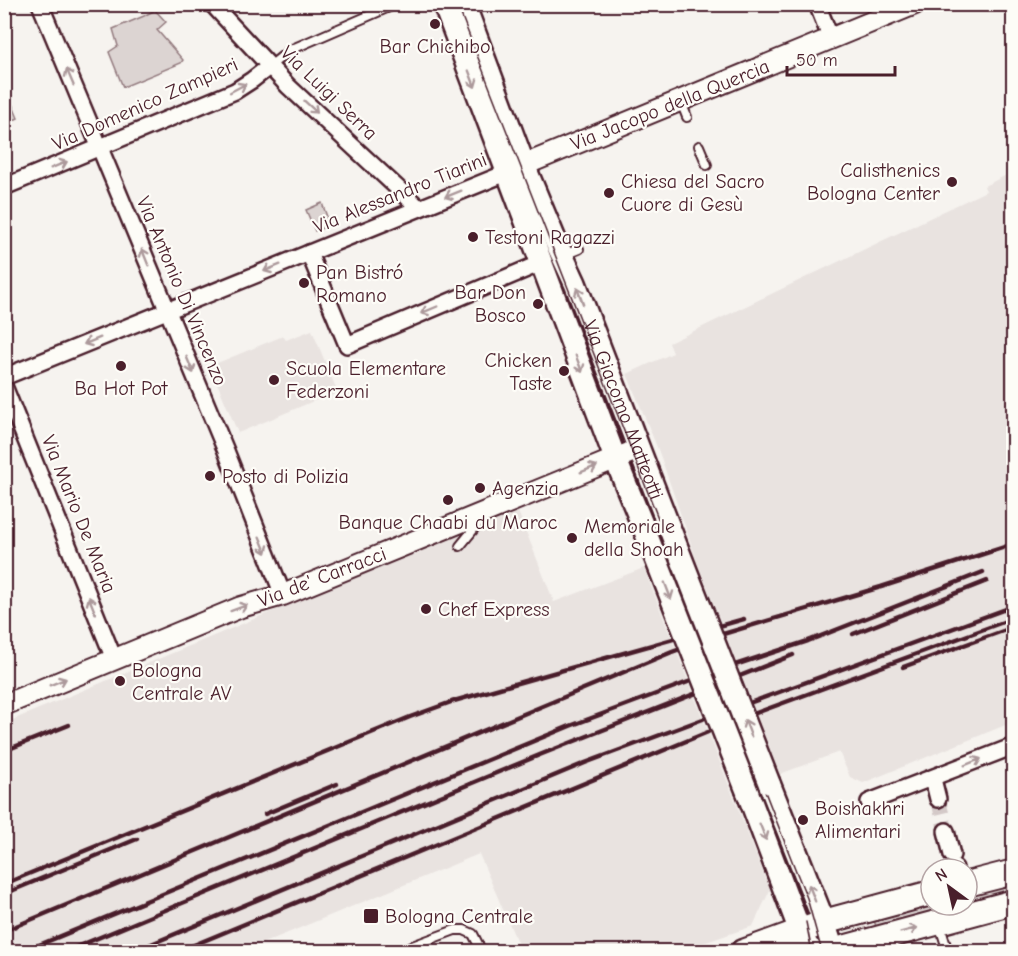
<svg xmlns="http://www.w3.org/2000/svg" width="1018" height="956" viewBox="0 0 1018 956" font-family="'Comic Neue',sans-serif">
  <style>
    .built { fill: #e9e3e0 }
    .green { fill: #dcd4d2; stroke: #937a7e; stroke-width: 1.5 }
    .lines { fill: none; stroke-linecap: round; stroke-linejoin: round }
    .minor-tunnel { stroke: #d4c9c8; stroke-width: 15; stroke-dasharray: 15 8; stroke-linecap: butt }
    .service-casing { stroke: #4a1f2b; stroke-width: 12 }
    .minor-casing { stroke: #4a1f2b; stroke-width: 20 }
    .tertiary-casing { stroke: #4a1f2b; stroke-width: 24 }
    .secondary-casing { stroke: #4a1f2b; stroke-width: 26 }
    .primary-casing { stroke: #4a1f2b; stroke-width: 28 }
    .service { stroke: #fdfcf7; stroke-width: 8 }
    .minor { stroke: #fdfcf7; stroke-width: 15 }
    .tertiary { stroke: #fdfcf7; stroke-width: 20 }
    .secondary { stroke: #fdfcf7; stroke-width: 21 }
    .primary { stroke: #fdfcf7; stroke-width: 24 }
    .tram { stroke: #4a1f2b; stroke-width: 1.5 }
    .rail { stroke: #4a1f2b; stroke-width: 4.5 }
    .secondary-bridge-casing { stroke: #4a1f2b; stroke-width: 26; stroke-linecap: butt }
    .secondary-bridge { stroke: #fdfcf7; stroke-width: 21 }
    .oneway { stroke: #ac999b }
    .poi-dot { fill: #4a1f2b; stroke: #fdfcf7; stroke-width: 2 }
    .labels { text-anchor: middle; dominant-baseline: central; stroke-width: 4.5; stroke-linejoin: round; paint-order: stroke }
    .poi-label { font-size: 20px; fill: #4a1f2b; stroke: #fdfcf7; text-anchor: start }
    .street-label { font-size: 20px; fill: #4a1f2b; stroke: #fdfcf7 }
  </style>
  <rect width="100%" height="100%" fill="#f6f3ef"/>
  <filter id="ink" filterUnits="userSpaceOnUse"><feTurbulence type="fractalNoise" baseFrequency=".0167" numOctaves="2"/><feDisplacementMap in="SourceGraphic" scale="12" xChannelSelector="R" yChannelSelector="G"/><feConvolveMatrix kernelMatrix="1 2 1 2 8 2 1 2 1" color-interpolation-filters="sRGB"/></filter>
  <g filter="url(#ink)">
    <g class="built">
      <path d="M1013 172V722L863 783 850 777 839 752 780 774 697 561 659 452 627 374 673 353 669 343 986 191 984 186Z"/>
      <path d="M312 330 338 393 324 398 323 397 238 433 210 366 283 336 286 340Z"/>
      <path d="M517 509 554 602 644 568 770 890 753 926 680 951H521L479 854 244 951 5 952V723Z"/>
    </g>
    <g class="green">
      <path d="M155 10 166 22 157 30 183 60 181 63 123 87 109 52 118 46 113 29 144 16Z"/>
      <path d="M6 89 18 118 5 124 4 90Z"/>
      <path d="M322 203 330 225 315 231 306 210Z"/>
      <path d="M1013 883V892L967 904V896Z"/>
      <path d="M930 905 931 913 876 927 874 920Z"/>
    </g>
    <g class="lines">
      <path class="minor-tunnel" d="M938 799 946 831"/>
      <g class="service-casing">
        <g id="service">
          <path d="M954 4 955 5"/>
          <path d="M270 66 290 50 396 4"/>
          <path d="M681 102 687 117"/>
          <path d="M699 146 707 165"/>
          <path d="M564 255 579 249"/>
          <path d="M460 546 482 519"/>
          <path d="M940 926 948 952"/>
          <path d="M396 952 455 930H464L473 934 482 952"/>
        </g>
      </g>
      <g class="minor-casing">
        <g id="minor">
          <path d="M40 4 226 451 283 595"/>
          <path d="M212 4 288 86 419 208"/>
          <path d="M817 4 831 39"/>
          <path d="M4 187 235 91 252 80 270 66"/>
          <path d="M309 253 347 345 541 263"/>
          <path d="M4 377 516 169"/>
          <path d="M4 386 114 659"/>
          <path d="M933 779 938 799"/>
          <path d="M869 802 1014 746"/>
          <path d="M946 831 952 855"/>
          <path d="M955 868V869"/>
        </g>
      </g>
      <g class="tertiary-casing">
        <g id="tertiary">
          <path d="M524 165 915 4"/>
          <path d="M4 705 241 607 283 595 639 449"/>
        </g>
      </g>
      <g class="secondary-casing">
        <g id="secondary">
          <path d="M444 4 615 458 647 536"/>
          <path id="s1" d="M464 4 524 165 556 242 575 283 669 527"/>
          <path d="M769 783 824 922 833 950"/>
          <path d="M747 791 803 939 809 948 815 952"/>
        </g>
      </g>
      <g class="primary-casing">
        <g id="primary">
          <path d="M967 884 1014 872"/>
          <path d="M743 952 831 920 931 893"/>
          <path d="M828 952 1014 902"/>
        </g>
      </g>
      <use href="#service" class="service"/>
      <use href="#minor" class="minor"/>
      <use href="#tertiary" class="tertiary"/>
      <use href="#secondary" class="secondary"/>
      <use href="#primary" class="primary"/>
      <g class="tram">
        <path d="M457 4 796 871 807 898 822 952"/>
        <path d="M806 922 812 952"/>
      </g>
      <g class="rail">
        <path d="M1009 563 1014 561"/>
        <path d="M853 634 987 581"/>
        <path d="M903 667 1014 627"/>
        <path d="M752 702 1014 606"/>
        <path d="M756 713 1014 618"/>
        <path d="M4 751 69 725"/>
        <path d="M265 814 337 784"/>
        <path d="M4 884 410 717 454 701 744 619"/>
        <path d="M4 894 137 839"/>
        <path d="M4 931 672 652 713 637 881 587 1014 544"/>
        <path d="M22 952 570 726 723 669 808 641 983 572"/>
        <path d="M64 952 542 754 793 655"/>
        <path d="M132 952 585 763 703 719"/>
        <path d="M177 952 708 732"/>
      </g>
      <g class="secondary-bridge-casing">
        <g id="secondary-bridge">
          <path d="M669 527 769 783"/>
          <path d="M647 536 747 791"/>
        </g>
      </g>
      <use href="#secondary-bridge" class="secondary-bridge"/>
    </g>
    <defs><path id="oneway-shaft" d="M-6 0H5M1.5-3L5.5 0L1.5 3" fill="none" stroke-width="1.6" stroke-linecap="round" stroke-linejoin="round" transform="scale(1.5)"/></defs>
    <g class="oneway">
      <use href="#oneway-shaft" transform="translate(70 77) rotate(-113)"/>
      <use href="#oneway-shaft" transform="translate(472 79) rotate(69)"/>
      <use href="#oneway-shaft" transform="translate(238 88) rotate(-28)"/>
      <use href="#oneway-shaft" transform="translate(311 107) rotate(43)"/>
      <use href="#oneway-shaft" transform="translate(59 165) rotate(-22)"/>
      <use href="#oneway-shaft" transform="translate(453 194) rotate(158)"/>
      <use href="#oneway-shaft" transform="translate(145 257) rotate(-112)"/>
      <use href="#oneway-shaft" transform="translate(272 268) rotate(158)"/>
      <use href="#oneway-shaft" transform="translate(580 296) rotate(-111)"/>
      <use href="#oneway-shaft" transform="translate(429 310) rotate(157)"/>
      <use href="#oneway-shaft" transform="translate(92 341) rotate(158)"/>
      <use href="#oneway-shaft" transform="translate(579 364) rotate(69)"/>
      <use href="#oneway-shaft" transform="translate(190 365) rotate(67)"/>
      <use href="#oneway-shaft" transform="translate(589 469) rotate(-22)"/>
      <use href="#oneway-shaft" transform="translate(263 545) rotate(68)"/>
      <use href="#oneway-shaft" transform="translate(668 591) rotate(69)"/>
      <use href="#oneway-shaft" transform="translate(92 605) rotate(-112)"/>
      <use href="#oneway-shaft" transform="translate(239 608) rotate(-20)"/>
      <use href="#oneway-shaft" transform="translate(58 682) rotate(-22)"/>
      <use href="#oneway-shaft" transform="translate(748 728) rotate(-111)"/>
      <use href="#oneway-shaft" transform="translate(973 762) rotate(-22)"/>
      <use href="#oneway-shaft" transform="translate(763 832) rotate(68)"/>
      <use href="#oneway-shaft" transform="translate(812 893) rotate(-111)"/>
      <use href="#oneway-shaft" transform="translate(909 930) rotate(-15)"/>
    </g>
  </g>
  <g class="poi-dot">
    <circle cx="435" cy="24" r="6"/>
    <circle cx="952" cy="182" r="6"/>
    <circle cx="609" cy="193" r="6"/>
    <circle cx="473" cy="237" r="6"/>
    <circle cx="304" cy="283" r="6"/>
    <circle cx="538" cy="304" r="6"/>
    <circle cx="121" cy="366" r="6"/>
    <circle cx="564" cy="371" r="6"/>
    <circle cx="274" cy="380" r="6"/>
    <circle cx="210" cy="476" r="6"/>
    <circle cx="480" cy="488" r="6"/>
    <circle cx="448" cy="500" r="6"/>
    <circle cx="572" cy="538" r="6"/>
    <circle cx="426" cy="609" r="6"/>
    <circle cx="120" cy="681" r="6"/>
    <circle cx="803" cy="820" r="6"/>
    <rect x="363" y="908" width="16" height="16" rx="3"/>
  </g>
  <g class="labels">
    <g class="poi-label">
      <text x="435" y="46" text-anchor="middle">Bar Chichibo</text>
      <text x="940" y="170" text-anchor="end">Calisthenics<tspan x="940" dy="23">Bologna Center</tspan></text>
      <text x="621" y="181">Chiesa del Sacro<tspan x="621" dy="23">Cuore di Gesù</tspan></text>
      <text x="485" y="237">Testoni Ragazzi</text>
      <text x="316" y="272">Pan Bistró<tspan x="316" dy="23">Romano</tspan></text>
      <text x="526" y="292" text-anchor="end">Bar Don<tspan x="526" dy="23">Bosco</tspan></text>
      <text x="552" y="360" text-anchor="end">Chicken<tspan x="552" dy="23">Taste</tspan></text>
      <text x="286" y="368">Scuola Elementare<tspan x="286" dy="23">Federzoni</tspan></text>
      <text x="121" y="388" text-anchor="middle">Ba Hot Pot</text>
      <text x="222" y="476">Posto di Polizia</text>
      <text x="492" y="488">Agenzia</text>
      <text x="448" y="522" text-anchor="middle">Banque Chaabi du Maroc</text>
      <text x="584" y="526">Memoriale<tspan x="584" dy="23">della Shoah</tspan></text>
      <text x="438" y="609">Chef Express</text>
      <text x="132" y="670">Bologna<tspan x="132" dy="23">Centrale AV</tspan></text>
      <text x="815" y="808">Boishakhri<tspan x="815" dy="23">Alimentari</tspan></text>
      <text x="385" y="916">Bologna Centrale</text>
    </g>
    <g class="street-label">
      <text transform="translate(329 93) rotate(44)">Via Luigi Serra</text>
      <text transform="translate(145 104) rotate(-24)">Via Domenico Zampieri</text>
      <text transform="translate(670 105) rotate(-22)">Via Jacopo della Quercia</text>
      <text transform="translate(400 193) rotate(-22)">Via Alessandro Tiarini</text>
      <text transform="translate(182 291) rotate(67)">Via Antonio Di Vincenzo</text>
      <text stroke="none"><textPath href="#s1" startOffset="436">Via Giacomo Matteotti</textPath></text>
      <text transform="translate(79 514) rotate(68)">Via Mario De Maria</text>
      <text transform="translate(322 577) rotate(-21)">Via de' Carracci</text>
    </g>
  </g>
  <rect width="1018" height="956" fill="none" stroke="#fdfcf7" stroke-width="24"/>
  <rect x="12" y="12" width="994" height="932" fill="none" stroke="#4a1f2b" stroke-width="2" filter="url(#ink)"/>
  <g transform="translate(949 887) rotate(327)"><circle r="28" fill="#fdfcf7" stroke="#b5a4a5" stroke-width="1.5"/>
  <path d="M0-4.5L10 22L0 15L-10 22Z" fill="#4a1f2b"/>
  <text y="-9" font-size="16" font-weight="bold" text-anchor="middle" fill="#4a1f2b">N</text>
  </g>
  <path d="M787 66v9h108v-9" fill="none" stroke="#4a1f2b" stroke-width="3"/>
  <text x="796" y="66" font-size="18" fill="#4a1f2b" stroke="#fdfcf7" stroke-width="4.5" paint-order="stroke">50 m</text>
</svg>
